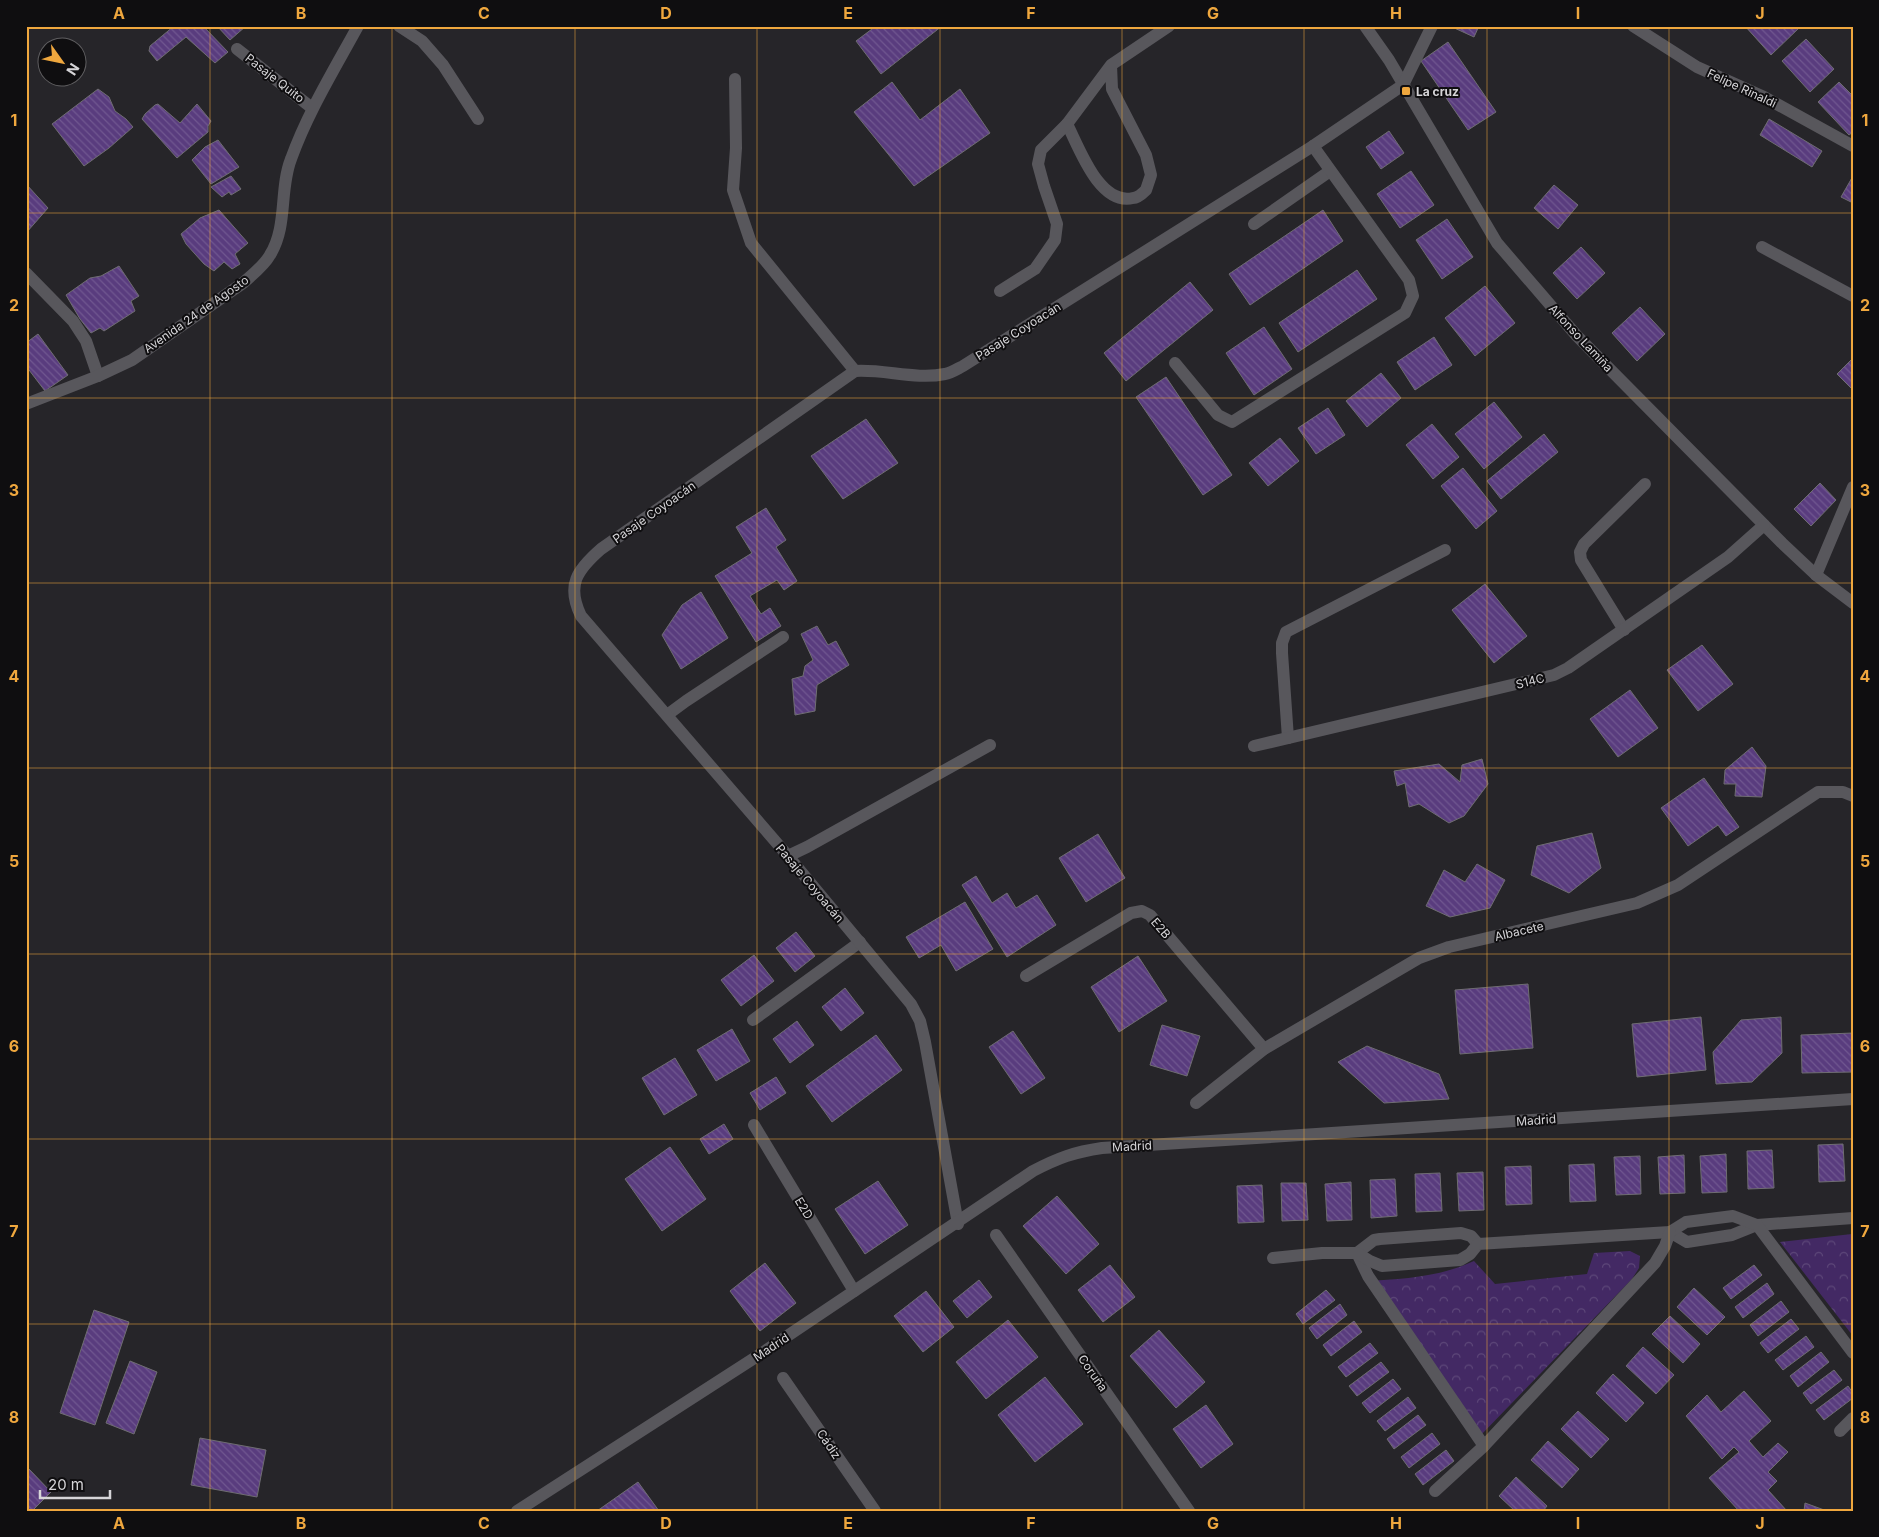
<svg xmlns="http://www.w3.org/2000/svg" width="1879" height="1537" viewBox="0 0 1879 1537" font-family="Inter,sans-serif">
  <style>
    .park { fill: url(#park-crowns) }
    .building { fill: url(#building-back-hatch); stroke: #6f6d72 }
    .lines { fill: none; stroke-linecap: round; stroke-linejoin: round }
    .minor { stroke: #58575c; stroke-width: 12 }
    .grid { fill: none; stroke: #efa73e; stroke-width: 1; stroke-opacity: 0.55 }
    .poi-dot { fill: #efa73e; stroke: #0f0e10; stroke-width: 2 }
    .labels { text-anchor: middle; dominant-baseline: central; stroke-width: 4; stroke-linejoin: round; paint-order: stroke }
    .street-label { font-size: 12px; fill: #d6d5d8; stroke: #0f0e10 }
    .poi-label { font-size: 12px; font-weight: bold; fill: #d6d5d8; stroke: #0f0e10; text-anchor: start }
    .neatline { fill: none; stroke: #efa73e; stroke-width: 2 }
    .grid-label { font-size: 16px; text-anchor: middle; font-weight: bold; fill: #efa73e }
  </style>
  <defs>
    <pattern id="park-crowns" width="20" height="18" patternUnits="userSpaceOnUse" patternTransform="scale(1.25)"><rect width="20" height="18" fill="#432964"/><path d="M2 6a3 3 0 1 1 6 0M12 15a3 3 0 1 1 6 0" fill="none" stroke="#5d4779"/></pattern>
    <pattern id="building-back-hatch" width="6" height="6" patternUnits="userSpaceOnUse" patternTransform="scale(1.25)"><rect width="6" height="6" fill="#593c7e"/><path d="M-1 5l2 2M0 0l6 6M5-1l2 2" fill="none" stroke="#705790"/></pattern>
  </defs>
  <rect width="100%" height="100%" fill="#262529"/>
  <g class="park">
    <path d="M1852 1234 1853 1336 1780 1242Z"/>
    <path d="M1630 1251 1640 1256 1639 1268 1632 1279 1480 1436 1366 1281C1403 1279 1440 1277 1474 1261L1495 1284 1587 1274 1594 1253Z"/>
  </g>
  <g class="building">
    <path d="M174 26H203L228 52 215 63 186 37 157 61 149 51 150 46Z"/>
    <path d="M217 26H246L230 40Z"/>
    <path d="M876 26H942L881 74 856 41Z"/>
    <path d="M1450 26H1479L1474 37Z"/>
    <path d="M1745 26H1797L1799 28 1771 55Z"/>
    <path d="M1806 39 1834 69 1810 92 1782 61Z"/>
    <path d="M1448 42 1496 112 1468 130 1421 61Z"/>
    <path d="M892 82 920 120 960 89 990 133 914 186 854 112Z"/>
    <path d="M1839 82 1853 96V132L1849 135 1818 102Z"/>
    <path d="M98 89 109 97 115 111 126 119 133 127 109 148 84 166 52 124Z"/>
    <path d="M158 104 180 123 197 104 211 121 208 126V132L177 158 142 119 145 114 155 105Z"/>
    <path d="M1769 119 1822 151 1812 167 1760 135Z"/>
    <path d="M1389 131 1404 153 1381 169 1366 147Z"/>
    <path d="M218 140 239 167 211 184 192 160 205 147Z"/>
    <path d="M1411 171 1434 205 1400 228 1377 194Z"/>
    <path d="M231 176 241 189 231 195 229 192 222 197 211 187Z"/>
    <path d="M1853 176V203L1841 197Z"/>
    <path d="M26 184 48 208 26 233Z"/>
    <path d="M1554 185 1578 205 1558 229 1534 208Z"/>
    <path d="M219 210 248 243 235 254 240 264 232 269 224 262 214 271 204 264 186 244 181 234 200 218Z"/>
    <path d="M1323 210 1343 241 1250 305 1229 274Z"/>
    <path d="M1447 219 1473 257 1442 279 1416 240Z"/>
    <path d="M1581 247 1605 273 1577 299 1553 273Z"/>
    <path d="M119 266 139 296 131 301 135 311 104 331 100 328 91 333 80 319 66 295 90 278 101 276Z"/>
    <path d="M1357 270 1377 299 1298 352 1279 323Z"/>
    <path d="M1190 282 1213 310 1126 381 1104 353Z"/>
    <path d="M1485 286 1515 323 1475 356 1445 318Z"/>
    <path d="M1640 307 1665 334 1637 361 1612 333Z"/>
    <path d="M1264 327 1292 369 1254 395 1226 353Z"/>
    <path d="M38 334 68 375 45 391 26 366V343Z"/>
    <path d="M1434 337 1452 365 1415 390 1397 362Z"/>
    <path d="M1853 358V390L1837 374Z"/>
    <path d="M1381 373 1401 398 1367 427 1346 401Z"/>
    <path d="M1166 377 1232 475 1203 495 1136 397Z"/>
    <path d="M1494 402 1522 437 1484 469 1455 434Z"/>
    <path d="M1328 408 1345 435 1316 454 1298 428Z"/>
    <path d="M866 419 898 463 843 499 811 456Z"/>
    <path d="M1432 424 1459 457 1433 479 1406 445Z"/>
    <path d="M1544 434 1558 452 1501 499 1487 481Z"/>
    <path d="M1280 438 1299 461 1268 486 1249 463Z"/>
    <path d="M1463 468 1497 511 1476 529 1441 486Z"/>
    <path d="M1820 483 1836 500 1811 526 1794 509Z"/>
    <path d="M766 508 786 540 776 547 797 581 784 590 777 580 750 596 761 614 770 608 781 626 756 642 715 576 752 553 736 527Z"/>
    <path d="M1485 584 1527 636 1494 663 1452 610Z"/>
    <path d="M701 592 728 638 681 669 662 635 682 605Z"/>
    <path d="M817 626 828 645 836 641 849 665 817 685 815 711 795 715 792 679 803 676 805 666 813 660 801 634Z"/>
    <path d="M1702 645 1733 684 1698 711 1667 670Z"/>
    <path d="M1630 690 1658 728 1618 757 1590 719Z"/>
    <path d="M1752 747 1766 766 1762 797 1735 796 1736 784H1724L1725 770Z"/>
    <path d="M1482 759 1488 784 1464 816 1449 823 1419 804 1409 807 1405 783 1397 786 1394 771 1439 764 1460 782 1462 765Z"/>
    <path d="M1704 778 1739 827 1726 836 1718 825 1688 846 1661 808Z"/>
    <path d="M1592 833 1601 868 1569 893 1531 875 1537 846Z"/>
    <path d="M1098 834 1125 878 1086 902 1059 858Z"/>
    <path d="M1477 864 1505 880 1490 908 1450 917 1426 906 1444 870 1465 882Z"/>
    <path d="M976 876 992 903 1007 893 1016 908 1037 895 1056 925 1007 957 962 885Z"/>
    <path d="M965 902 993 949 956 971 941 945 919 958 906 937Z"/>
    <path d="M796 932 815 956 795 972 776 948Z"/>
    <path d="M754 955 774 981 741 1006 721 980Z"/>
    <path d="M1138 956 1167 1001 1119 1032 1091 987Z"/>
    <path d="M1528 984 1533 1048 1460 1054 1455 990Z"/>
    <path d="M845 988 864 1013 841 1031 822 1007Z"/>
    <path d="M1701 1017 1706 1070 1637 1077 1632 1024Z"/>
    <path d="M1781 1017 1782 1053 1752 1082 1716 1084 1713 1052 1741 1020Z"/>
    <path d="M797 1021 814 1045 790 1063 773 1039Z"/>
    <path d="M1162 1025 1200 1036 1187 1076 1150 1065Z"/>
    <path d="M732 1029 750 1061 716 1081 697 1050Z"/>
    <path d="M1013 1031 1045 1078 1021 1094 989 1047Z"/>
    <path d="M1853 1033V1072L1802 1073 1801 1035Z"/>
    <path d="M876 1035 902 1070 832 1122 806 1086Z"/>
    <path d="M1367 1046 1439 1074 1449 1099 1384 1103 1338 1062Z"/>
    <path d="M675 1058 697 1095 664 1115 642 1078Z"/>
    <path d="M776 1077 786 1093 760 1110 750 1093Z"/>
    <path d="M724 1124 733 1139 709 1154 700 1139Z"/>
    <path d="M1843 1144 1845 1181 1819 1182 1818 1145Z"/>
    <path d="M670 1147 706 1199 662 1231 625 1179Z"/>
    <path d="M1772 1150 1774 1188 1748 1189 1747 1151Z"/>
    <path d="M1726 1154 1727 1192 1702 1193 1700 1156Z"/>
    <path d="M1684 1155 1685 1193 1660 1194 1658 1157Z"/>
    <path d="M1640 1156 1641 1194 1616 1195 1614 1157Z"/>
    <path d="M1594 1164 1596 1201 1570 1202 1569 1165Z"/>
    <path d="M1531 1166 1532 1204 1506 1205 1505 1167Z"/>
    <path d="M1483 1172 1484 1210 1459 1211 1457 1173Z"/>
    <path d="M1440 1173 1442 1211 1416 1212 1415 1174Z"/>
    <path d="M1395 1179 1397 1216 1371 1218 1370 1180Z"/>
    <path d="M878 1181 908 1225 865 1254 835 1209Z"/>
    <path d="M1351 1182 1352 1220 1327 1221 1325 1184Z"/>
    <path d="M1281 1183H1306L1308 1220 1282 1221Z"/>
    <path d="M1262 1185 1264 1222 1238 1223 1237 1186Z"/>
    <path d="M1057 1196 1099 1244 1066 1274 1023 1226Z"/>
    <path d="M765 1263 796 1303 760 1331 730 1291Z"/>
    <path d="M1110 1265 1135 1297 1103 1322 1078 1290Z"/>
    <path d="M1754 1265 1762 1275 1731 1299 1723 1288Z"/>
    <path d="M979 1280 992 1297 967 1318 953 1301Z"/>
    <path d="M1767 1283 1774 1294 1743 1318 1735 1307Z"/>
    <path d="M1694 1288 1725 1317 1707 1335 1677 1307Z"/>
    <path d="M1326 1290 1335 1300 1303 1324 1296 1314Z"/>
    <path d="M926 1291 954 1327 923 1352 894 1316Z"/>
    <path d="M1781 1301 1789 1312 1758 1336 1750 1325Z"/>
    <path d="M1340 1304 1347 1315 1317 1339 1309 1328Z"/>
    <path d="M94 1310 129 1322 95 1425 60 1413Z"/>
    <path d="M1670 1316 1700 1344 1683 1363 1652 1334Z"/>
    <path d="M1791 1319 1799 1329 1768 1353 1760 1343Z"/>
    <path d="M1008 1320 1038 1357 986 1399 956 1362Z"/>
    <path d="M1354 1321 1362 1332 1331 1356 1323 1345Z"/>
    <path d="M1159 1330 1205 1382 1176 1408 1130 1356Z"/>
    <path d="M1806 1336 1814 1347 1783 1370 1775 1360Z"/>
    <path d="M1370 1343 1378 1353 1346 1377 1338 1367Z"/>
    <path d="M1643 1347 1674 1375 1656 1394 1626 1366Z"/>
    <path d="M1821 1352 1829 1362 1798 1387 1790 1376Z"/>
    <path d="M130 1361 157 1372 134 1434 106 1423Z"/>
    <path d="M1381 1362 1389 1372 1357 1396 1349 1386Z"/>
    <path d="M1834 1370 1842 1380 1811 1404 1803 1393Z"/>
    <path d="M1613 1374 1644 1403 1626 1422 1596 1393Z"/>
    <path d="M1045 1377 1083 1424 1035 1462 998 1415Z"/>
    <path d="M1393 1379 1401 1389 1370 1413 1362 1403Z"/>
    <path d="M1848 1386 1853 1393V1398L1824 1420 1816 1410Z"/>
    <path d="M1744 1391 1771 1421 1749 1441 1763 1457 1778 1443 1788 1452 1768 1472 1777 1481 1768 1490 1787 1511H1739L1709 1478 1739 1452 1734 1447 1722 1459 1686 1416 1707 1395 1721 1412Z"/>
    <path d="M1408 1397 1416 1408 1385 1431 1377 1421Z"/>
    <path d="M1206 1405 1233 1444 1201 1468 1173 1429Z"/>
    <path d="M1578 1411 1609 1439 1591 1458 1561 1429Z"/>
    <path d="M1418 1415 1426 1425 1394 1449 1387 1439Z"/>
    <path d="M1432 1433 1440 1444 1409 1468 1401 1457Z"/>
    <path d="M200 1438 266 1450 257 1497 191 1485Z"/>
    <path d="M1548 1441 1579 1469 1562 1488 1531 1460Z"/>
    <path d="M1446 1450 1454 1461 1423 1485 1415 1474Z"/>
    <path d="M29 1469 51 1492 32 1511H26V1472Z"/>
    <path d="M1516 1477 1547 1506 1543 1511H1515L1499 1496Z"/>
    <path d="M638 1482 659 1511H597Z"/>
    <path d="M1805 1503 1827 1511H1804Z"/>
  </g>
  <g class="lines">
    <g class="minor">
      <path d="M399 26 422 41 443 65 478 119"/>
      <path d="M1365 26 1389 60 1497 243 1577 336 1782 543 1816 575 1853 603"/>
      <path d="M1633 26 1697 67 1764 97 1853 146"/>
      <path d="M237 49 312 108"/>
      <path d="M1111 65 1112 89 1146 155 1151 175 1146 190C1143 193 1138 198 1133 198 1099 206 1079 147 1067 124L1111 65 1169 26"/>
      <path d="M735 79 736 148 733 190 751 243 855 371"/>
      <path d="M1254 224 1330 171"/>
      <path d="M1762 247 1853 296"/>
      <path d="M26 273 73 321 86 341 98 376"/>
      <path d="M1000 291 1035 269 1055 240 1057 224 1044 186 1038 164 1041 150 1067 124"/>
      <path d="M1175 363 1218 415 1232 422 1405 313 1413 296 1409 280 1313 146"/>
      <path d="M26 404 98 376 132 360 243 283C253 274 264 266 270 255 288 226 279 190 291 159 308 112 334 70 358 26"/>
      <path d="M1816 575 1853 487"/>
      <path d="M1624 630 1581 560 1580 552 1584 544 1645 484"/>
      <path d="M667 715 686 701 783 637"/>
      <path d="M1288 738 1282 653V643L1286 632 1445 550"/>
      <path d="M1254 746 1554 675 1568 668 1728 557 1764 525"/>
      <path d="M788 856 807 847 990 745"/>
      <path d="M1026 976 1131 913 1142 911 1150 915 1264 1049"/>
      <path d="M753 1020 860 942"/>
      <path d="M1196 1103 1264 1049 1419 958 1449 947 1637 903 1678 885 1818 792H1843L1853 796"/>
      <path d="M754 1125 854 1291"/>
      <path d="M958 1224 925 1042 920 1021 911 1004 788 856 581 616C566 585 577 570 601 549L855 371C884 369 916 380 945 374 951 373 957 369 963 366L1313 146 1403 85 1432 26"/>
      <path d="M1670 1232 1687 1242 1732 1235 1757 1225 1853 1218"/>
      <path d="M996 1235 1189 1511"/>
      <path d="M1357 1253 1368 1276 1484 1446"/>
      <path d="M1357 1253 1374 1240 1380 1239 1461 1233 1471 1236 1478 1244"/>
      <path d="M1273 1258 1322 1253H1357L1370 1261 1382 1266 1460 1260 1470 1254 1478 1244 1670 1232 1686 1222 1733 1216 1757 1225 1853 1353"/>
      <path d="M783 1378 875 1511"/>
      <path d="M1840 1431 1853 1418"/>
      <path d="M1435 1491 1484 1446 1655 1263 1665 1246 1670 1232"/>
      <path d="M517 1511 756 1357 1033 1171C1058 1158 1074 1152 1102 1148L1853 1099"/>
    </g>
  </g>
  <path class="grid" d="M210 26V1511M392 26V1511M575 26V1511M757 26V1511M940 26V1511M1122 26V1511M1304 26V1511M1487 26V1511M1669 26V1511M26 213H1853M26 398H1853M26 583H1853M26 768H1853M26 954H1853M26 1139H1853M26 1324H1853"/>
  <rect class="poi-dot" x="1401" y="86" width="10" height="10" rx="2.5"/>
  <g class="labels">
    <g class="street-label">
      <text transform="translate(275 78) rotate(38)">Pasaje Quito</text>
      <text transform="translate(1742 88) rotate(25)">Felipe Rinaldi</text>
      <text transform="translate(196 314) rotate(-35)">Avenida 24 de Agosto</text>
      <text transform="translate(1018 331) rotate(-32)">Pasaje Coyoacán</text>
      <text transform="translate(1581 338) rotate(47)">Alfonso Lamiña</text>
      <text transform="translate(654 512) rotate(-35)">Pasaje Coyoacán</text>
      <text transform="translate(1530 681) rotate(-14)">S14C</text>
      <text transform="translate(810 883) rotate(50)">Pasaje Coyoacán</text>
      <text transform="translate(1161 928) rotate(49)">E2B</text>
      <text transform="translate(1519 931) rotate(-13)">Albacete</text>
      <text transform="translate(1536 1120) rotate(-4)">Madrid</text>
      <text transform="translate(1132 1146) rotate(-3)">Madrid</text>
      <text transform="translate(804 1208) rotate(59)">E2D</text>
      <text transform="translate(771 1347) rotate(-34)">Madrid</text>
      <text transform="translate(1093 1373) rotate(55)">Coruña</text>
      <text transform="translate(829 1444) rotate(56)">Cádiz</text>
    </g>
    <g class="poi-label">
      <text x="1416" y="91">La cruz</text>
    </g>
  </g>
  <rect width="1879" height="1537" fill="none" stroke="#0f0e10" stroke-width="55"/>
  <g transform="translate(62 62) rotate(123)"><circle r="24" fill="#0f0e10" stroke="#5f5e60"/>
  <path d="M0-4L9 19L0 12L-9 19Z" fill="#efa73e"/>
  <text y="-8" font-size="14" font-weight="bold" text-anchor="middle" fill="#d6d5d8">N</text>
  </g>
  <path d="M40 1490v8h70v-8" fill="none" stroke="#d6d5d8" stroke-width="2.5"/>
  <text x="48" y="1490" font-size="15" fill="#d6d5d8" stroke="#0f0e10" stroke-width="4" paint-order="stroke">20 m</text>
  <rect x="28" y="28" width="1824" height="1482" class="neatline"/>
  <g class="grid-label">
    <text x="119" y="19">A</text>
    <text x="301" y="19">B</text>
    <text x="484" y="19">C</text>
    <text x="666" y="19">D</text>
    <text x="848" y="19">E</text>
    <text x="1031" y="19">F</text>
    <text x="1213" y="19">G</text>
    <text x="1396" y="19">H</text>
    <text x="1578" y="19">I</text>
    <text x="1760" y="19">J</text>
    <text x="14" y="126">1</text>
    <text x="1865" y="126">1</text>
    <text x="14" y="311">2</text>
    <text x="1865" y="311">2</text>
    <text x="14" y="496">3</text>
    <text x="1865" y="496">3</text>
    <text x="14" y="682">4</text>
    <text x="1865" y="682">4</text>
    <text x="14" y="867">5</text>
    <text x="1865" y="867">5</text>
    <text x="14" y="1052">6</text>
    <text x="1865" y="1052">6</text>
    <text x="14" y="1237">7</text>
    <text x="1865" y="1237">7</text>
    <text x="14" y="1423">8</text>
    <text x="1865" y="1423">8</text>
    <text x="119" y="1529">A</text>
    <text x="301" y="1529">B</text>
    <text x="484" y="1529">C</text>
    <text x="666" y="1529">D</text>
    <text x="848" y="1529">E</text>
    <text x="1031" y="1529">F</text>
    <text x="1213" y="1529">G</text>
    <text x="1396" y="1529">H</text>
    <text x="1578" y="1529">I</text>
    <text x="1760" y="1529">J</text>
  </g>
</svg>
